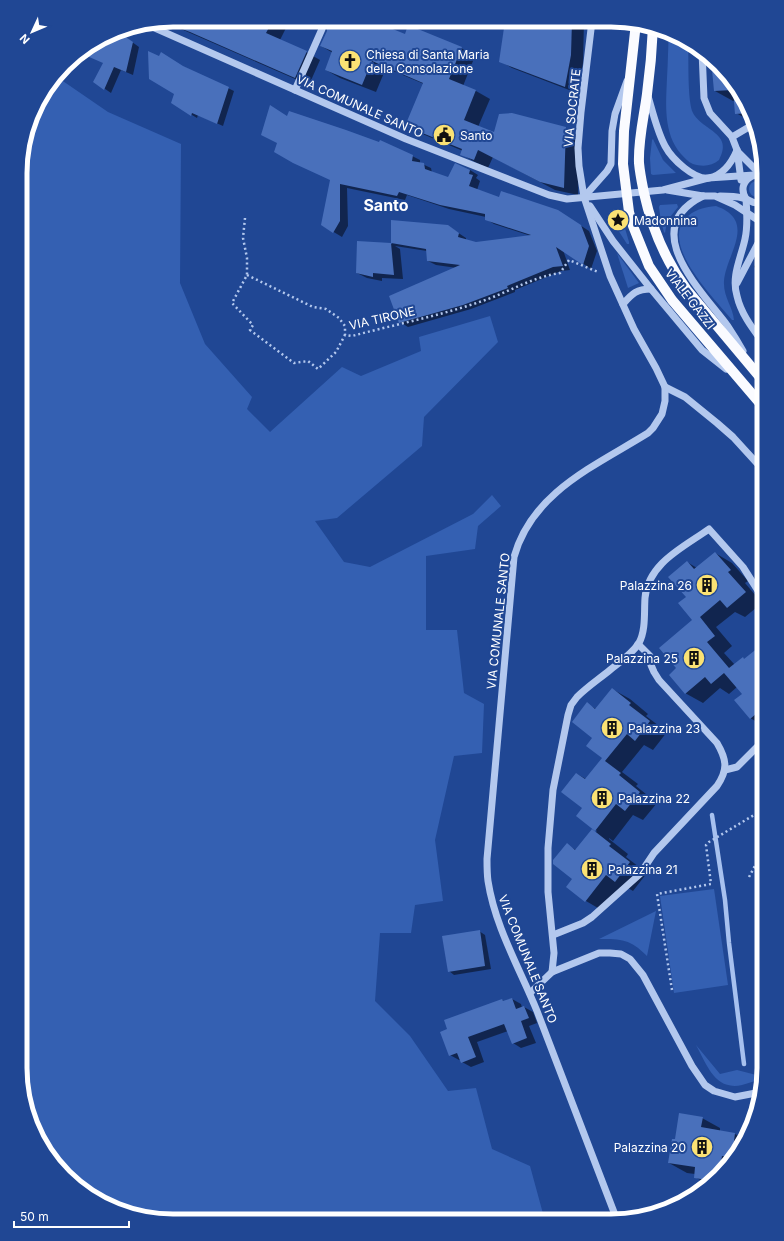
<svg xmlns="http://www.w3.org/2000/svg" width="784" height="1241" viewBox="0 0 784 1241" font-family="Inter,sans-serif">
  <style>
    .green { fill: #3460b2 }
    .shadow { fill: #0007 }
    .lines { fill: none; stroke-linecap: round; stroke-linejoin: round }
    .stream { stroke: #a7c1ef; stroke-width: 4.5 }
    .building { fill: #4970bb }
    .path { stroke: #b3c8ee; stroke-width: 2.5; stroke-dasharray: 2 3; stroke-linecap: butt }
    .minor { stroke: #b3c8ee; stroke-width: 7 }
    .major { stroke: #fafbff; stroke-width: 10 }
    .labels { text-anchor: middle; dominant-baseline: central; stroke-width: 4; stroke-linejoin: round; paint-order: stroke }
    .poi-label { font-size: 12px; fill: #fff; stroke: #204794; text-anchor: start }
    .street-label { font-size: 12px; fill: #fff; stroke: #204794 }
    .district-label { font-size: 16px; font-weight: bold; fill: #fff; stroke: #204794 }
    .rim { fill: none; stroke: #fff; stroke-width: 5 }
  </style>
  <rect width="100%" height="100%" fill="#204794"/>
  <g class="green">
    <path d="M669 31 688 43C689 58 687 101 693 113 703 131 734 133 719 160 712 166 703 167 693 164 688 162 685 158 681 154 663 133 666 104 667 78 668 62 668 47 669 31Z"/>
    <path d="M57 77 108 112 181 144 180 283 205 344 252 397 247 409 270 432 342 367 361 376 421 351 419 337 490 316 498 342 424 417 422 446 337 518 315 521 344 562 370 567 473 514 492 495 501 506 478 526 475 549 426 556V630H457L464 693 484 704 482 753 454 756 435 840 443 901 415 905 411 933H380L375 1001 410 1036 448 1091 476 1088 492 1149 530 1166 545 1221 153 1220 115 1209 80 1190 52 1161 32 1127 20 1068 21 153 36 105Z"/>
    <path d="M653 139 663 160 676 173 653 175 651 174 650 158 652 140Z"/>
    <circle cx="757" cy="189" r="8"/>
    <path d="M677 204 678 207 667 221 665 233 664 232 661 222 659 207 660 205Z"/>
    <path d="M716 206C758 221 726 254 724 281 723 297 733 307 734 320H732C715 299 661 246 685 219 693 210 704 207 716 206Z"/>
    <path d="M615 215H620L622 218 629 242V244H627L618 230 613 218Z"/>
    <path d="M617 253 639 283 628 288Z"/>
    <path d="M714 889 728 985 674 993 660 896Z"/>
    <path d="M656 911 647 956C630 939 622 939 599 939Z"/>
    <path d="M696 1045 720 1074 737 1070 764 1077C757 1080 750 1083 742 1085 715 1091 707 1065 696 1045Z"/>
  </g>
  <g class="shadow">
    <path d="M173 20H290L280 40 306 52 320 60 309 85 165 22Z"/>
    <path d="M329 20 370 21 405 35 461 48 475 56 463 86 476 91 490 99 478 127 495 134 565 128 579 136 578 195 555 190 493 157 488 168 475 162 461 154 463 151 420 133 407 125 424 84 386 68 376 92 340 78 326 70 333 53 321 46 328 31Z"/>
    <path d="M506 21H584L583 63 577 93 512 68 500 61Z"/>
    <path d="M114 32 125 37 139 47 133 75 121 70 111 93 95 82 104 63 83 51Z"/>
    <path d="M713 60 732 80 752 114 754 123 736 113 735 101H733L715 91Z"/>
    <path d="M184 67 234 91 223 126 198 115 197 118 172 103Z"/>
    <path d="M288 117 412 156 420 160V163L431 168 432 173 448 178 470 170 478 175 476 178 480 181 477 190 499 198 566 216 589 231 597 251 591 269 563 250 570 270 561 271 515 290V292L471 309 408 327 400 322 457 268 436 265 428 261 427 251 395 246 400 249 403 279 382 278V281L367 278 357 273 358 242 392 244V221L448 226 466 238V240L476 243 531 236 494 224 486 219V217L449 209 407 195 405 200 347 188 348 226 342 237 322 225 331 180 278 143Z"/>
    <path d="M764 247V273L754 267Z"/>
    <path d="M715 553 732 563 748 581 745 583 762 603 745 617 735 612 716 627 732 646 724 653 735 665 745 660 764 644V726L750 718 743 694 737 687 729 694 720 688 703 703 685 693 678 668 693 620 687 597V562L697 568Z"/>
    <path d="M612 689 630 699 648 714 646 716 667 732 653 750 644 745 622 772 638 784 636 786 657 803 643 820 633 815 613 841 609 838V839L628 854 626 857 647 873 633 891 623 885 603 911 586 901 574 879 567 845 576 850 597 831 577 816 583 808 577 774 586 779 603 758 594 738 587 704 596 709Z"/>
    <path d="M764 877V892L757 887Z"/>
    <path d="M479 931 485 935 491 969 454 975 449 971Z"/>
    <path d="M512 999 521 1004 522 1008 524 1007 533 1012 537 1023 529 1026 536 1043 521 1048 513 1043 508 1031 477 1042 484 1062 471 1067 462 1062 461 1060H459L450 1055 502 1000 505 1002Z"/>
    <path d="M702 1118 720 1128V1131L735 1134 745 1139 738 1153 712 1183 709 1185 695 1177V1174L687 1173 669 1163 676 1141Z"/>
  </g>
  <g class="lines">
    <g class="stream">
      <path d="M712 815 725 900 729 943 744 1064"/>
      <path d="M753 1111 755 1119"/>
    </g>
  </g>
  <g class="building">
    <path d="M173 20H273L266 33 307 51 295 78 190 32 163 22Z"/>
    <path d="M328 20 373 21 405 34 408 25 462 47 449 79 476 90 464 120 494 132 499 114 512 113 566 127 564 188 540 182 478 150 474 160 460 155 462 149 405 126 423 83 372 61 362 85 325 70 332 51 320 46 327 31V24Z"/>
    <path d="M505 21H572L571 55 565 87 499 62Z"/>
    <path d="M117 31 133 42 126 72 114 67 104 90 93 82 103 63 80 53Z"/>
    <path d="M148 51 159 56 161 52 183 66 229 87 217 124 192 113 191 116 171 103 174 94 149 79Z"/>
    <path d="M711 59 732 80 751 113 735 114 733 90 714 91Z"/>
    <path d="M270 105 287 116 289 111 346 130 379 142 380 140 413 155 412 161 424 163 425 169 448 177 455 163 470 170 469 174 473 175 469 186 499 197 501 191 558 210 581 225 589 246 583 265 556 247 563 266 553 267 507 286 508 288 463 305 399 323 389 296 460 265 427 261 426 249 391 243V220L448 225 459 233 458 237 476 242 531 235 485 220V214L440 205 399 192 397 196 340 184V221L333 233 321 225 330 180 293 163 274 152 277 143 261 135Z"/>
    <path d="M357 241 391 243 394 275 373 273V277L356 273Z"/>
    <path d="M715 552 731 570 728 572 746 592 727 608 720 600 700 617 715 636 707 642 729 668 743 657 744 659 764 643V707L750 719 734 700 742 694 724 673 711 684 705 677 685 694 669 675 676 668 659 648 692 620 678 603 686 597 668 577 687 561 694 569Z"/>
    <path d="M612 688 631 703 629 705 650 721 635 741 627 734 605 761 621 773 619 775 640 792 625 811 616 804 595 831 576 816 582 808 561 792 576 773 585 779 602 758 586 746 592 738 572 722 587 702 595 709Z"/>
    <path d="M592 829 611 844 609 846 630 862 615 882 606 875 585 902 566 887 572 879 553 864V860L567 843 575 850Z"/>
    <path d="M480 930 485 966 448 972 442 936Z"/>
    <path d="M512 998 516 1009 524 1006 529 1018 521 1021 527 1038 512 1044 504 1024 468 1037 476 1057 461 1063 457 1053 449 1056 440 1032 447 1029 444 1020 502 999 503 1001Z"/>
    <path d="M679 1113 703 1117 701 1127 735 1133 732 1157 722 1156 719 1175 714 1181 694 1178 695 1167 668 1163 672 1139H675Z"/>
  </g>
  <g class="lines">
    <g class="path">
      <path d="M245 218 243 238 247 258V275L232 303 253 325 250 330 294 363 308 361 318 369 336 352 345 335 352 336C397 324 444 315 488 299 512 290 534 277 560 273L569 260 598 272"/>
      <path d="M247 275 313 307 326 309 339 318 345 326V335"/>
      <path d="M749 877 764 849"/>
      <path d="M672 990 657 894 711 884 706 845 709 842 764 809"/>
    </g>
    <g class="minor">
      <path d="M592 21 581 112 578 148 579 166 584 197 610 276 634 329 656 368 665 387V401L662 414 653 428 648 433C595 466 532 492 514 557L487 859C487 866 487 874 488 881 495 927 520 969 537 1011L617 1220"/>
      <path d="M148 25 406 139 549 195 567 199 663 190 708 178 754 175 764 177"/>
      <path d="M702 51 704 98 710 113 732 137 737 150 741 180"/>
      <path d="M295 90 322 29 321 20"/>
      <path d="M648 96C653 113 657 131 665 146 672 159 694 180 709 178 723 175 732 162 737 150"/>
      <path d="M732 137 754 124"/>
      <path d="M737 151 761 175"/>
      <path d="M754 175C743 180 740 189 746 199 747 212 748 226 745 239 741 258 731 276 737 296 741 314 753 329 764 344"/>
      <path d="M667 190 703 196H715L735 205 764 224"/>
      <path d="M703 196C637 228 700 289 727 325 733 334 738 342 743 351"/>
      <path d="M720 196C728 196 735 196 743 198 752 200 753 206 764 201"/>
      <path d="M584 197 607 171 611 164 612 131 615 114 627 81"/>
      <path d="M590 206 613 241 651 289 702 350 726 369"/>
      <path d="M737 283 764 232"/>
      <path d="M623 304C632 294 636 289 651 289"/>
      <path d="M665 387 685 397 717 423 733 437 764 471"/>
      <path d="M725 770 737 767 764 740"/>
      <path d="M553 935 583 923 592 917 640 874 654 853 717 786C728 770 727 760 717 743L659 680 654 672 651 665 650 656 638 644"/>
      <path d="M552 972 554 953 548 892V848L553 790 568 715 571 705 577 697C587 687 599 679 610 670 620 662 632 654 639 643 646 630 644 612 645 598 648 563 684 547 709 529L743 567 764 600"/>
      <path d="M530 993 552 972 599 953H610L621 954 630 959 643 975 692 1066 705 1085 714 1091 735 1097 761 1092"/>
    </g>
    <g class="major">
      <path d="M636 23 624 131 623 164 629 212 633 226 649 266 672 300 764 408"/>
      <path d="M653 27C652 50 650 72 647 94 644 117 638 140 639 163 640 174 642 183 644 193 652 229 665 260 687 290L764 382"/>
    </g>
  </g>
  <defs>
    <g id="church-disc" transform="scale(1.15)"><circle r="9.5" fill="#fbe274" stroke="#204794"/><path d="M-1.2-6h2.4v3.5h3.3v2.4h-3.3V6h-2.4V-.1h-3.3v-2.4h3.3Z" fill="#111"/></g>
    <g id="civic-disc" transform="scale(1.15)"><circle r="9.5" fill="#fbe274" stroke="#204794"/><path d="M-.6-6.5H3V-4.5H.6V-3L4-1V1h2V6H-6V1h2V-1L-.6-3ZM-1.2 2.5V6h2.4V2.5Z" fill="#111"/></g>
    <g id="sight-disc" transform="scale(1.15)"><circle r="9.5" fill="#fbe274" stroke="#204794"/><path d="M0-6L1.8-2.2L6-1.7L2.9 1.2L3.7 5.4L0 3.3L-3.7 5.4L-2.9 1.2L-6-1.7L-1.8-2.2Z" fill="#111"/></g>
    <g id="building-disc" transform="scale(1.15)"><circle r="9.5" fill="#fbe274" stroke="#204794"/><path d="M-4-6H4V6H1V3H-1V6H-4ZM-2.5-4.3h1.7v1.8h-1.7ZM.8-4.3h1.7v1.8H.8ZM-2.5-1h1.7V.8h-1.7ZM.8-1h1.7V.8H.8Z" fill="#111"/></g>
  </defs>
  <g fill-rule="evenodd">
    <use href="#church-disc" x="350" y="61"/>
    <use href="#civic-disc" x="444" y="135"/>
    <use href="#sight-disc" x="618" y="220"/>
    <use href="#building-disc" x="707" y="585"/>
    <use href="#building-disc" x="694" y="658"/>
    <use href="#building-disc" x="612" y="728"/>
    <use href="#building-disc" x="602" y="798"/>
    <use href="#building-disc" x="592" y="869"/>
    <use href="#building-disc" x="702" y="1147"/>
  </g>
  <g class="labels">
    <g class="poi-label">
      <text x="366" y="54">Chiesa di Santa Maria<tspan x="366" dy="14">della Consolazione</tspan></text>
      <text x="460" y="135">Santo</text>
      <text x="634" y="220">Madonnina</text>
      <text x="692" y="585" text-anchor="end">Palazzina 26</text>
      <text x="678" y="658" text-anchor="end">Palazzina 25</text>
      <text x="628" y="728">Palazzina 23</text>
      <text x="618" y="798">Palazzina 22</text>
      <text x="608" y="869">Palazzina 21</text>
      <text x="686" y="1147" text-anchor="end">Palazzina 20</text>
    </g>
    <g class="street-label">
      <text transform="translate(360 106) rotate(24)">VIA COMUNALE SANTO</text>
      <text transform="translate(572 108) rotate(-84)">VIA SOCRATE</text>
      <text transform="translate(690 299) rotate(52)">VIALE GAZZI</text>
      <text transform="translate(382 318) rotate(-13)">VIA TIRONE</text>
      <text transform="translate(498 621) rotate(-84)">VIA COMUNALE SANTO</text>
      <text transform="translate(528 959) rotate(68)">VIA COMUNALE SANTO</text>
    </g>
    <g class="district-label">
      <text x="386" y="205">Santo</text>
    </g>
  </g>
  <path d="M0 0H784V1241H0ZM173 27H611A146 146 0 0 1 757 173V1068A146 146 0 0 1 611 1214H173A146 146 0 0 1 27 1068V173A146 146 0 0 1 173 27Z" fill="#204794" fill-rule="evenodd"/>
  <path class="rim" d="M173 27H611A146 146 0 0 1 757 173V1068A146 146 0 0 1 611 1214H173A146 146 0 0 1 27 1068V173A146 146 0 0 1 173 27Z"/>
  <g transform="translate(32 32) rotate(226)" stroke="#204794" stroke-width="3" paint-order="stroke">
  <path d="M0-3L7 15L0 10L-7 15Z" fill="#ffffff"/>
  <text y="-6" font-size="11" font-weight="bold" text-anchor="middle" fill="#ffffff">N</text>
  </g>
  <path d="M14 1221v6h115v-6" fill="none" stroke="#ffffff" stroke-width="2"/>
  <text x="20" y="1221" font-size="12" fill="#ffffff" stroke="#204794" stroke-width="3" paint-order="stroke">50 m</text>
</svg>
